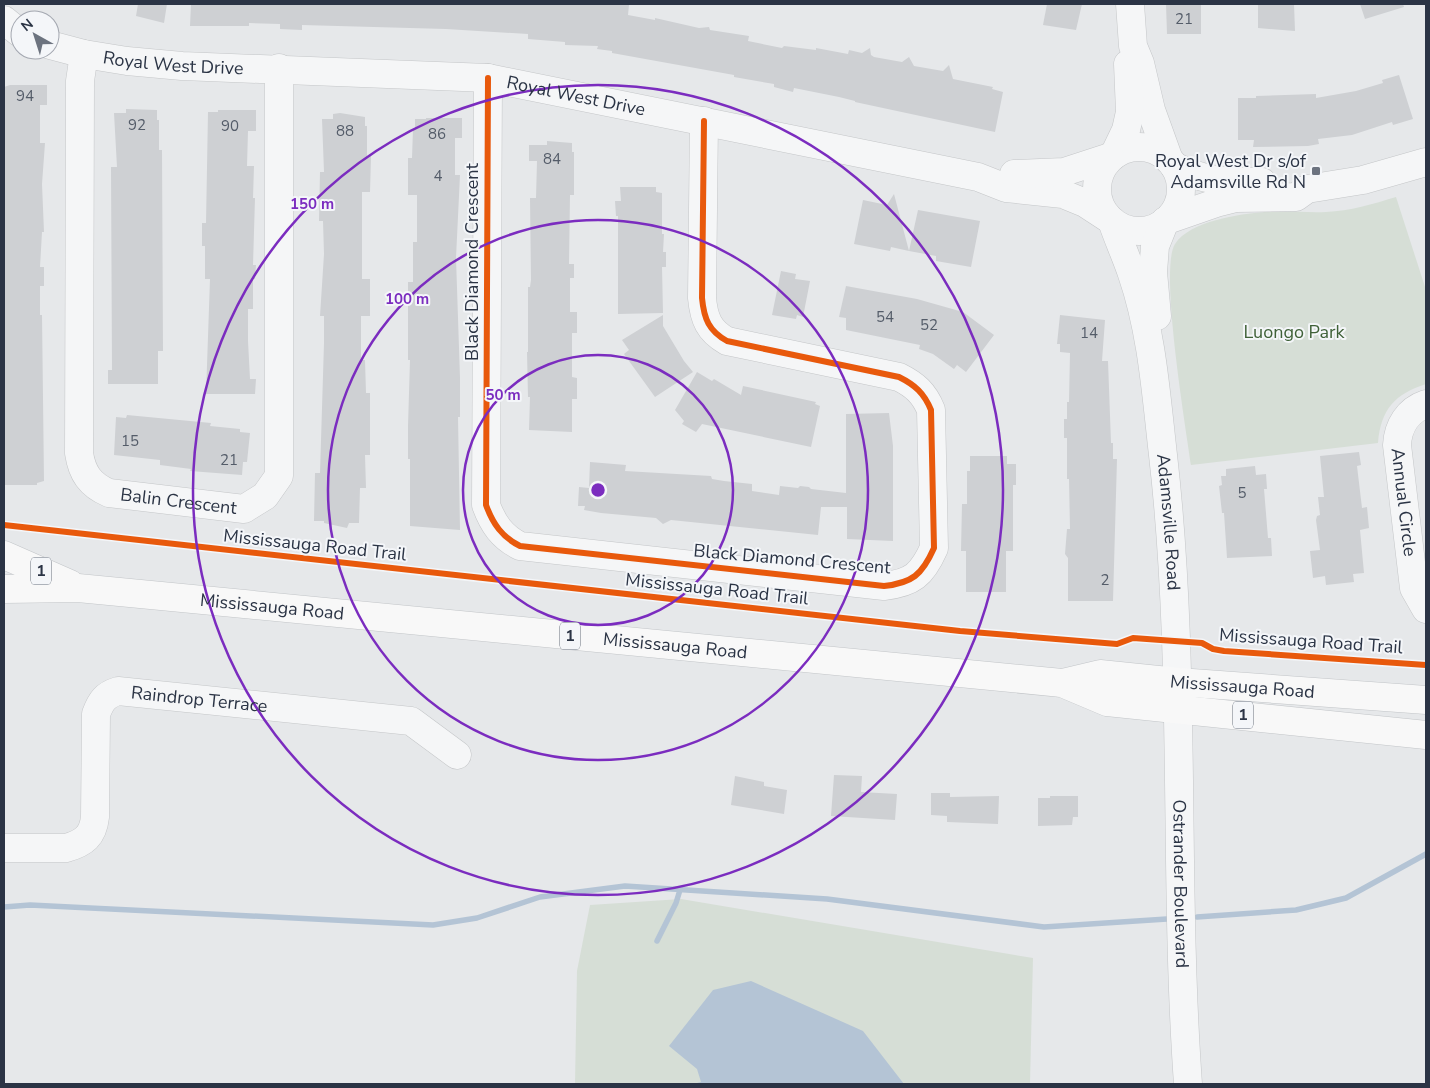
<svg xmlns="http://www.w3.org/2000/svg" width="1430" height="1088" viewBox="0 0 1430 1088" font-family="'Nunito Sans',sans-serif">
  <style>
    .green { fill: #d6ded6 }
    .water { fill: #b4c4d5 }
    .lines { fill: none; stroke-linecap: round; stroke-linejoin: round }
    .stream { stroke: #b4c4d5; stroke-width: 5.5 }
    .building { fill: #ced0d3 }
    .minor-casing { stroke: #c4c6c8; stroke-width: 29 }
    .major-casing { stroke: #c2c5c8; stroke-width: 29 }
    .minor { stroke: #f5f6f7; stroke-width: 28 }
    .major { stroke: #f8f8f8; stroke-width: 28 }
    .cycleway-casing { stroke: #f4f6f9; stroke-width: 9 }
    .cycleway { stroke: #e8590c; stroke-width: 6 }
    .ring { fill: none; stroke: #7b2cbf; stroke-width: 2.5 }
    .poi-dot { fill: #6c737f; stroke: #f4f6f9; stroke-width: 2 }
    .labels { text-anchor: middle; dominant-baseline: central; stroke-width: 4; stroke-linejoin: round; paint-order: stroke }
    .number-label { font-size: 15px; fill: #545c69 }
    .shield { fill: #f4f6f9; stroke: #676e7b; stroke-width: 1 }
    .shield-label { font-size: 16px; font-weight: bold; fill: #2b3445 }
    .street-label { font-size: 18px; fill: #2b3445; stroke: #f4f6f9 }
    .poi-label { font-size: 18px; fill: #2b3445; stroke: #f4f6f9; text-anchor: end }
    .park-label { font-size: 18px; fill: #3f6138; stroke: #f4f6f9 }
    .centre { fill: #7b2cbf; stroke: #f4f6f9; stroke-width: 2.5 }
    .ring-label { font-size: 15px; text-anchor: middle; font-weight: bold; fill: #7b2cbf; stroke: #f4f6f9; stroke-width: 4; stroke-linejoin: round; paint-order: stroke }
  </style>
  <rect width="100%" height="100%" fill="#e6e8ea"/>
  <g class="green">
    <path d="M1396 197 1426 290V384C1395 394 1381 409 1378 443L1191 465C1186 428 1159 269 1175 244 1190 221 1239 214 1265 212 1285 210 1305 213 1326 212 1350 211 1373 204 1396 197Z"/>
    <path d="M681 899 1033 958 1030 1084H575L577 971 590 905Z"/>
  </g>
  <path class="water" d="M751 981 863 1031 904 1084H693L701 1082 697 1069 669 1046 713 990Z"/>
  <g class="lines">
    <g class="stream">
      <path d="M4 907 30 905 433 925 477 918 540 897 625 886 827 899 1044 927 1167 919"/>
      <path d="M1197 917 1296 910 1346 898 1426 854"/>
      <path d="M657 941 676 903 680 890"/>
    </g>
  </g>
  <g class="building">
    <path d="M138 4H167L164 23 136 16Z"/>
    <path d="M191 4H614L629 5 628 15 655 20V18L699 28 709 27 710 30 749 36 748 41 782 48 784 46 816 50V48L848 54 849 50 862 53 870 48 871 55 874 57 902 62 909 57 914 66 943 71 949 65 953 79 993 87 992 89 1003 92 995 132 855 102V101L839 97 794 88 793 92 774 87V84L734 77V75L612 53V51L597 49 598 46 565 45V42L528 39V34L446 29 302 25V30L280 29V24L249 23V26H190Z"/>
    <path d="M1047 4H1082L1076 30 1043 25Z"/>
    <path d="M1166 4H1201V34H1167Z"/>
    <path d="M1258 4H1294L1295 31 1258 28Z"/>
    <path d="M1360 4H1403L1404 7 1365 19Z"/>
    <path d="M1399 75 1413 119 1393 125 1392 122 1352 135 1318 139 1319 144 1308 146 1253 147 1254 140H1238V98H1256V96L1316 94V98L1356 91 1383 83 1382 80Z"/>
    <path d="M10 85H47V105H40V143H45L42 184 44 232H42L40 267H44V286H40V315H42L44 481 37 483V485H4V87Z"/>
    <path d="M126 109 157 110V120H159V150H162L163 351H158V384H108V370H112L111 167H117L114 113H126Z"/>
    <path d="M218 110H256V131H248L247 166H254L253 198H255L253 265H256L255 279H253V309H248V341L250 379H256L255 394H206L210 279H205V246H202V223H206L208 112H218Z"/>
    <path d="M340 113 365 117V126H367V156H371L370 192H362V279H370V316H361V360H365L366 393H370V455H365L366 488H360L359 523H349L347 528 324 523V521H314L315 473H320L324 343V316H320L324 254 323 221H319L320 172H324L322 119H333V114Z"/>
    <path d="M426 118H462V138H455V175H460L456 258 460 378V417H458L460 530 410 526V459H408V426L410 360H408V282H413V242H417V195H408V158H412L413 129H415V119H426Z"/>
    <path d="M547 141 572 143V152H574V195H570L569 264H574V278H570V312H577V333H572V377L577 378V399H572V432L529 430 530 397H528L527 352H528V287H530L531 280 530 198H536L537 161H529V145H547Z"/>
    <path d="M620 187H656V192L662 193V234H664L663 252H666V267H662L663 313 618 314V216H616L615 201H621Z"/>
    <path d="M894 194 909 251 891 247 890 251 854 244 863 200 887 205Z"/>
    <path d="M918 210 980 221 971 267 936 261V256L909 251Z"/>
    <path d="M781 271 796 274 795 279 810 281 803 317 797 315 796 319 772 315Z"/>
    <path d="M846 286 917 299 963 312 994 335 966 372 957 365 954 369 933 354 919 349 920 345 846 330V318L839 317Z"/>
    <path d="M663 315V326L684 361 693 372 655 397 624 354 629 350 622 340Z"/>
    <path d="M1060 315 1105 320 1102 361H1108L1111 443H1113V459H1117L1113 601H1068V558L1065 554 1067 529H1070L1069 479H1067V438H1064V419H1067V402H1069L1070 353 1060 352V344H1057Z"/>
    <path d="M697 372 712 381 714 379 741 395 743 386 816 402 815 404 820 406 811 447 702 424 696 432 682 424 684 421 675 410Z"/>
    <path d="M889 413 893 446V541L847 539V507H821L818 535 671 520 663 524 656 518 601 513 584 510 585 506H578L579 487 589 488 590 462 626 465 625 471 711 476 712 479 724 481 752 484V491L779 495 780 486 798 488 800 486 809 487 811 489 846 493V414Z"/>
    <path d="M127 415 211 423 210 426 240 429V432L250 433 247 462H243L242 475 190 471 191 469 160 465V460L114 455 116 417 126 418Z"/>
    <path d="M1359 452 1361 465 1357 466 1362 508 1367 507 1369 528 1360 530 1364 573 1353 574 1354 582 1326 585 1325 576 1313 578 1310 551 1320 550 1316 520 1317 516 1320 515 1318 497H1324L1320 456Z"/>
    <path d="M970 456H1007V464H1016V485H1013V551H1006V592H966V551H961L962 504H967V471H970Z"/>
    <path d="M1255 466 1256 475 1266 474 1267 489H1264L1268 538H1271L1272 556 1227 558 1224 513H1222L1219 486 1222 485 1221 476H1226V469Z"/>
    <path d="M834 775 862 776 861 792 897 794 895 820 831 816Z"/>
    <path d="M735 776 764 782V786L787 790 784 814 731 805Z"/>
    <path d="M931 793H950V797L999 796 998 824 947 822V816L931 815Z"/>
    <path d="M1050 796H1078V817H1073L1072 825 1038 826V798H1050Z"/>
  </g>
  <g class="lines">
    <g class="minor-casing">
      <g id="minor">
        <path d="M1130 4 1133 46 1140 63 1151 110 1169 160"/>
        <path d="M4 20 20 33"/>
        <path id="s1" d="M50 45 84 54 127 61 182 66 488 78 978 177 1006 188 1063 194 1085 203 1108 218"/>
        <path id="s2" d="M84 54 80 81 79 453C82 473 90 485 109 493L244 509 265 496 279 476V68"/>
        <path d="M488 78 486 505C493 524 502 537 520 546L884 586C912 583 922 575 934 548L931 410C924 393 915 385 899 377L727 341C709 331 704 319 702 298L704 121"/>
        <circle cx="1139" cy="189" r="42"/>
        <path d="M1114 155 1126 130 1130 112 1128 64"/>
        <path d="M1174 166C1209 183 1225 181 1262 182"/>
        <path d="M1014 174 1064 172 1110 157"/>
        <path d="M1167 220 1216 203 1236 198 1296 197 1307 189 1363 180 1426 162"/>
        <path id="s3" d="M1112 221C1118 239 1126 256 1132 274 1152 332 1156 394 1163 455 1187 664 1173 875 1188 1084"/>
        <path d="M1157 316 1153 272 1155 246 1165 221"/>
        <path id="s4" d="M1426 404C1408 410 1398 426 1397 445L1414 588 1426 609"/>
        <path id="s5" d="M4 848H66C84 843 93 836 95 817L96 714C101 701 105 695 118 691L411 721 457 755"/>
      </g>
    </g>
    <g class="major-casing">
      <g id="major">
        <path d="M4 555 70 584"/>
        <path id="s6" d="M4 589 78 588 1062 683 1107 702 1426 735"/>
        <path id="s7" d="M1062 683 1100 674 1178 682 1426 700"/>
      </g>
    </g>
    <use href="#minor" class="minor"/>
    <use href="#major" class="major"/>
    <g class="cycleway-casing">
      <g id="cycleway">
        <path d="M488 78 486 505C493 524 502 537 520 546L884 586C912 583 922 575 934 548L931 410C924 393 915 385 899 377L727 341C709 331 704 319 702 298L704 121"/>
        <path d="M4 525 960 631 1117 644 1133 638 1202 643 1213 649 1224 651 1426 665"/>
      </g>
    </g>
    <use href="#cycleway" class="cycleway"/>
  </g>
  <g class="ring">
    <circle cx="598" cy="490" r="135"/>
    <circle cx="598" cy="490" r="270"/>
    <circle cx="598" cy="490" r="405"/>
  </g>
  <rect class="poi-dot" x="1311" y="166" width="10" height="10" rx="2.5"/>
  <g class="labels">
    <g class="number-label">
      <text x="1184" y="19">21</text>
      <text x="25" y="96">94</text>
      <text x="137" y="125">92</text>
      <text x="230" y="126">90</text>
      <text x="345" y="131">88</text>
      <text x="437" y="134">86</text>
      <text x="552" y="159">84</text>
      <text x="438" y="176">4</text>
      <text x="885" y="317">54</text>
      <text x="929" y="325">52</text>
      <text x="1089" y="333">14</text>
      <text x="130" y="441">15</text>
      <text x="229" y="460">21</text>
      <text x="1242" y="493">5</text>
      <text x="1105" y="580">2</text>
    </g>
    <g class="shield">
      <rect x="31" y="557.5" width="20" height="27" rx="4"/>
      <rect x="560" y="622.5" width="20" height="27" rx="4"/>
      <rect x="1233" y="701.5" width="20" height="27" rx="4"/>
    </g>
    <g class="shield-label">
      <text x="41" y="571">1</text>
      <text x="570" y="636">1</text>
      <text x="1243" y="715">1</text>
    </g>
    <g class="street-label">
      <text stroke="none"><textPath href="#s1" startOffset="125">Royal West Drive</textPath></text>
      <text stroke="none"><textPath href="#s1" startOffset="530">Royal West Drive</textPath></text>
      <text transform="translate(472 262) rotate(-90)">Black Diamond Crescent</text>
      <text stroke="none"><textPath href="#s2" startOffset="522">Balin Crescent</textPath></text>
      <text stroke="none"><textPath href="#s4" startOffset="111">Annual Circle</textPath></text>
      <text stroke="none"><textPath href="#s3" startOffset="308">Adamsville Road</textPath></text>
      <text transform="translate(315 545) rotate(6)">Mississauga Road Trail</text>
      <text transform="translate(792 559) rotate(5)">Black Diamond Crescent</text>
      <text transform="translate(717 589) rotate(6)">Mississauga Road Trail</text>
      <text stroke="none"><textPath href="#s6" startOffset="269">Mississauga Road</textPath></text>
      <text transform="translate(1311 641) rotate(4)">Mississauga Road Trail</text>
      <text stroke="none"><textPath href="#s6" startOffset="674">Mississauga Road</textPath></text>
      <text stroke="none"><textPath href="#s7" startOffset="182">Mississauga Road</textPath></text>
      <text stroke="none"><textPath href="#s5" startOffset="326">Raindrop Terrace</textPath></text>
      <text stroke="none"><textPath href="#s3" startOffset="670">Ostrander Boulevard</textPath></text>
    </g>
    <g class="poi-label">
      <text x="1306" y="161">Royal West Dr s/of<tspan x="1306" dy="21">Adamsville Rd N</tspan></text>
    </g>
    <g class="park-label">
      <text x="1294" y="332">Luongo Park</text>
    </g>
  </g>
  <circle cx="598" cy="490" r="8" class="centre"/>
  <g class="ring-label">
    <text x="312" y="209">150 m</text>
    <text x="407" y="304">100 m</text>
    <text x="503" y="400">50 m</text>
  </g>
  <rect width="1430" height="1088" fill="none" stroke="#2b3445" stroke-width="10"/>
  <g transform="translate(35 35) rotate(321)"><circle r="24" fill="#f4f6f9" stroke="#a4a8b1"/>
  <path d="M0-4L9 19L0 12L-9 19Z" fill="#6c737f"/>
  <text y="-8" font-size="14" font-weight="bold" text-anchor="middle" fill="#2b3445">N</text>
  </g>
</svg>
